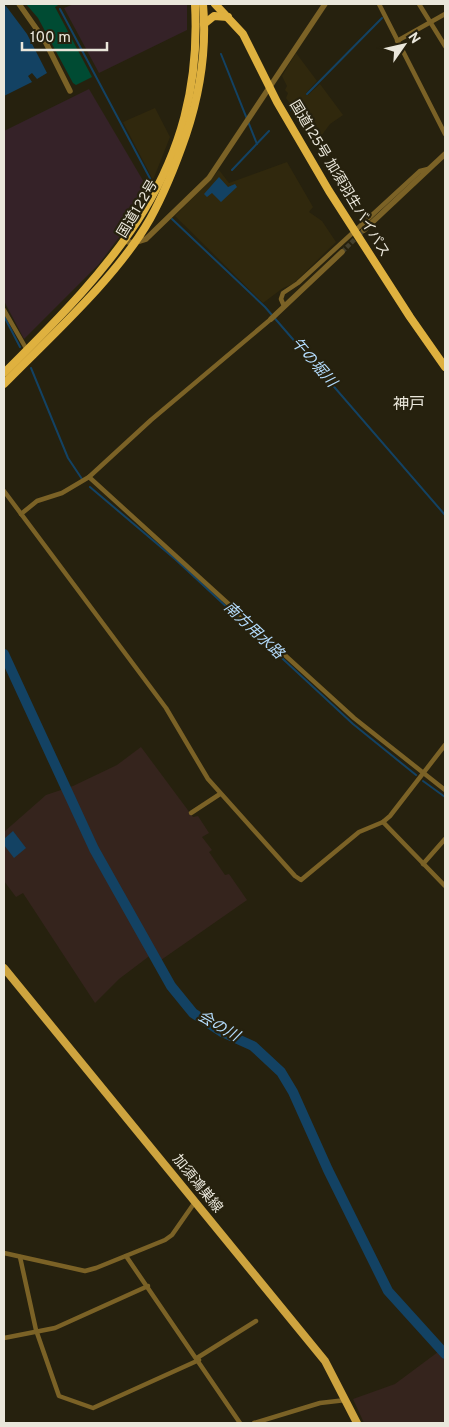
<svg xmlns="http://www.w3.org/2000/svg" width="449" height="1427" viewBox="0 0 449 1427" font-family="Overpass,'Noto Sans JP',sans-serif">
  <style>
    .built { fill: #30280d }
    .industrial { fill: #352228 }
    .education { fill: #35241d }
    .green { fill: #004b33 }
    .water { fill: #134263 }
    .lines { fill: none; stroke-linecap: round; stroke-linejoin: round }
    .stream { stroke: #134263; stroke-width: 2 }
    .river { stroke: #134263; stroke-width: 10 }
    .minor-tunnel { stroke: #433f2d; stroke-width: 4.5; stroke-dasharray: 4.5 2; stroke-linecap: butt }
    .minor { stroke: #7b6226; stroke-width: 4.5 }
    .tertiary { stroke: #7b6226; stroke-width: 5.5 }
    .primary { stroke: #cea43f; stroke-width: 8 }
    .trunk { stroke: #dfb13f; stroke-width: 8 }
    .labels { text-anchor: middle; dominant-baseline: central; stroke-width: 4.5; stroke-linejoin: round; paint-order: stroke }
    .street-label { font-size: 14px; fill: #eae7db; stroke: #26210e }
    .water-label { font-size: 15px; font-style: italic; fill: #b4dcfd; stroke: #26210e }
    .quarter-label { font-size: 16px; fill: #eae7db; stroke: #26210e }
  </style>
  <rect width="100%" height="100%" fill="#26210e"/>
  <g class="built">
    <path d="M296 53 317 81 306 93 308 95 320 84 343 115 330 124 313 147 293 114 295 110 286 98 288 93 285 90 287 86 282 76Z"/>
    <path d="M155 108 170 137 153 180 123 122Z"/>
    <path d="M287 162 313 207 309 212 322 221 336 242 293 284 283 288 263 303 175 216 219 170 229 183Z"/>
  </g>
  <g class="industrial">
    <path d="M74 4H187V30L99 73 64 8Z"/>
    <path d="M89 89 148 189 135 216 99 264 24 339 4 301V131Z"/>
  </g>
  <g class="education">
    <path d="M141 747 193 817 198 816 209 833 202 837 212 850 209 852 225 875 229 874 247 900 161 960 156 951 119 979 95 1003 23 893 16 897 4 881V832L46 795 73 786 117 765Z"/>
    <path d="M438 1352 445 1361V1423H364L353 1399 395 1384Z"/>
  </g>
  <path class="green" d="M26 4H60L55 7 92 77 76 85 73 83 38 18Z"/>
  <g class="water">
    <path d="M6 6 27 34 47 73 37 79 32 73 28 76 32 82 4 96V7Z"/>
    <path d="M219 177 228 187 235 184 237 187 221 202 212 193 207 197 204 194Z"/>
    <path d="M13 831 26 848 14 858 4 845V839Z"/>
  </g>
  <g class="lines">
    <g class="stream">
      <path d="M60 9 153 184"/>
      <path d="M221 54 257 144"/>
      <path d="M307 94 382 18"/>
      <path d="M291 110 293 108"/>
      <path d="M232 170 269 131"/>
      <path d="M172 219 265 307 445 515"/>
      <path d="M4 316 20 347"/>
      <path d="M31 368 68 458 82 479"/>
      <path d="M90 487 175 559 353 724 416 775"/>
      <path d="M423 781 445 797"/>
    </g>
    <path class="river" d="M4 654 94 849 171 986 193 1013 222 1032 253 1046 281 1072 293 1092 328 1170 388 1291 445 1354"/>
    <path class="minor-tunnel" d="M342 252 364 230"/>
    <g class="minor">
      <path d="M379 4 445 134"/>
      <path d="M419 4 445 46"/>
      <path d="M397 41 445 14"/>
      <path d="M284 306 281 299 283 293 298 283 420 171 428 169"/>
      <path d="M4 310 27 350"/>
      <path d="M89 477 354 718 445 790"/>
      <path d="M4 491 166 708 208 779 295 876 301 880 359 832 383 822 390 816 445 745"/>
      <path d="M21 514 37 501 62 493 89 477 151 420 271 319"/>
      <path d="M191 813 220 794"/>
      <path d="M383 822 445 886"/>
      <path d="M423 864 445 839"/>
      <path d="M4 1253 85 1271 96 1268 165 1240 172 1235 195 1202"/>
      <path d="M126 1256 240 1423"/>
      <path d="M20 1257 36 1330 59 1396 93 1408 199 1360"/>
      <path d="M4 1338 55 1328 148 1286"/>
      <path d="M197 1358 256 1321"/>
      <path d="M254 1423 320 1403 346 1400"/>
    </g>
    <g class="tertiary">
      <path d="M19 4 45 41 70 91"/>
      <path d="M364 230 445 154"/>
      <path d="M125 241 133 243 146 239 209 178 325 4"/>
      <path d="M271 319 342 252"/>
    </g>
    <path class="primary" d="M4 968 325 1361 357 1423"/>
    <g class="trunk">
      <path d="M215 4 243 34 277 102 329 191 410 317 445 367"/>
      <path d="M204 24 214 16 228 17"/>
      <path d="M4 373C114 264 204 171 195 4"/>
      <path d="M4 384C51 336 117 277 150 219 165 192 176 164 186 135 200 93 207 48 203 4"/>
    </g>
  </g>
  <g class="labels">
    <g class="street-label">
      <text transform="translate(339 179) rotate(59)">国道125号 加須羽生バイパス</text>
      <text transform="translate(138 209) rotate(-59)">国道122号</text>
      <text transform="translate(197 1184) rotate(51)">加須鴻巣線</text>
    </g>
    <g class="water-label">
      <text transform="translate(313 363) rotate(49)">午の堀川</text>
      <text transform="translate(253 631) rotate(43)">南方用水路</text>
      <text transform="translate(218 1027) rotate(30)">会の川</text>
    </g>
    <g class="quarter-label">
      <text x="409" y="405">神戸</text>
    </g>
  </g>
  <rect width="449" height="1427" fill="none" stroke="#eae7db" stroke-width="10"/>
  <g transform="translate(404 45) rotate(56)" stroke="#26210e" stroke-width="4" paint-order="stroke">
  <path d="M0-4L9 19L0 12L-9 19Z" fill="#eae7db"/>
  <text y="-8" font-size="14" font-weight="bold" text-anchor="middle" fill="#eae7db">N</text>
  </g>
  <path d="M22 42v8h85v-8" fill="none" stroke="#eae7db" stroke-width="2.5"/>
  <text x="30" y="42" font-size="15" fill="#eae7db" stroke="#26210e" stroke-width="4" paint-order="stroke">100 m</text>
</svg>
